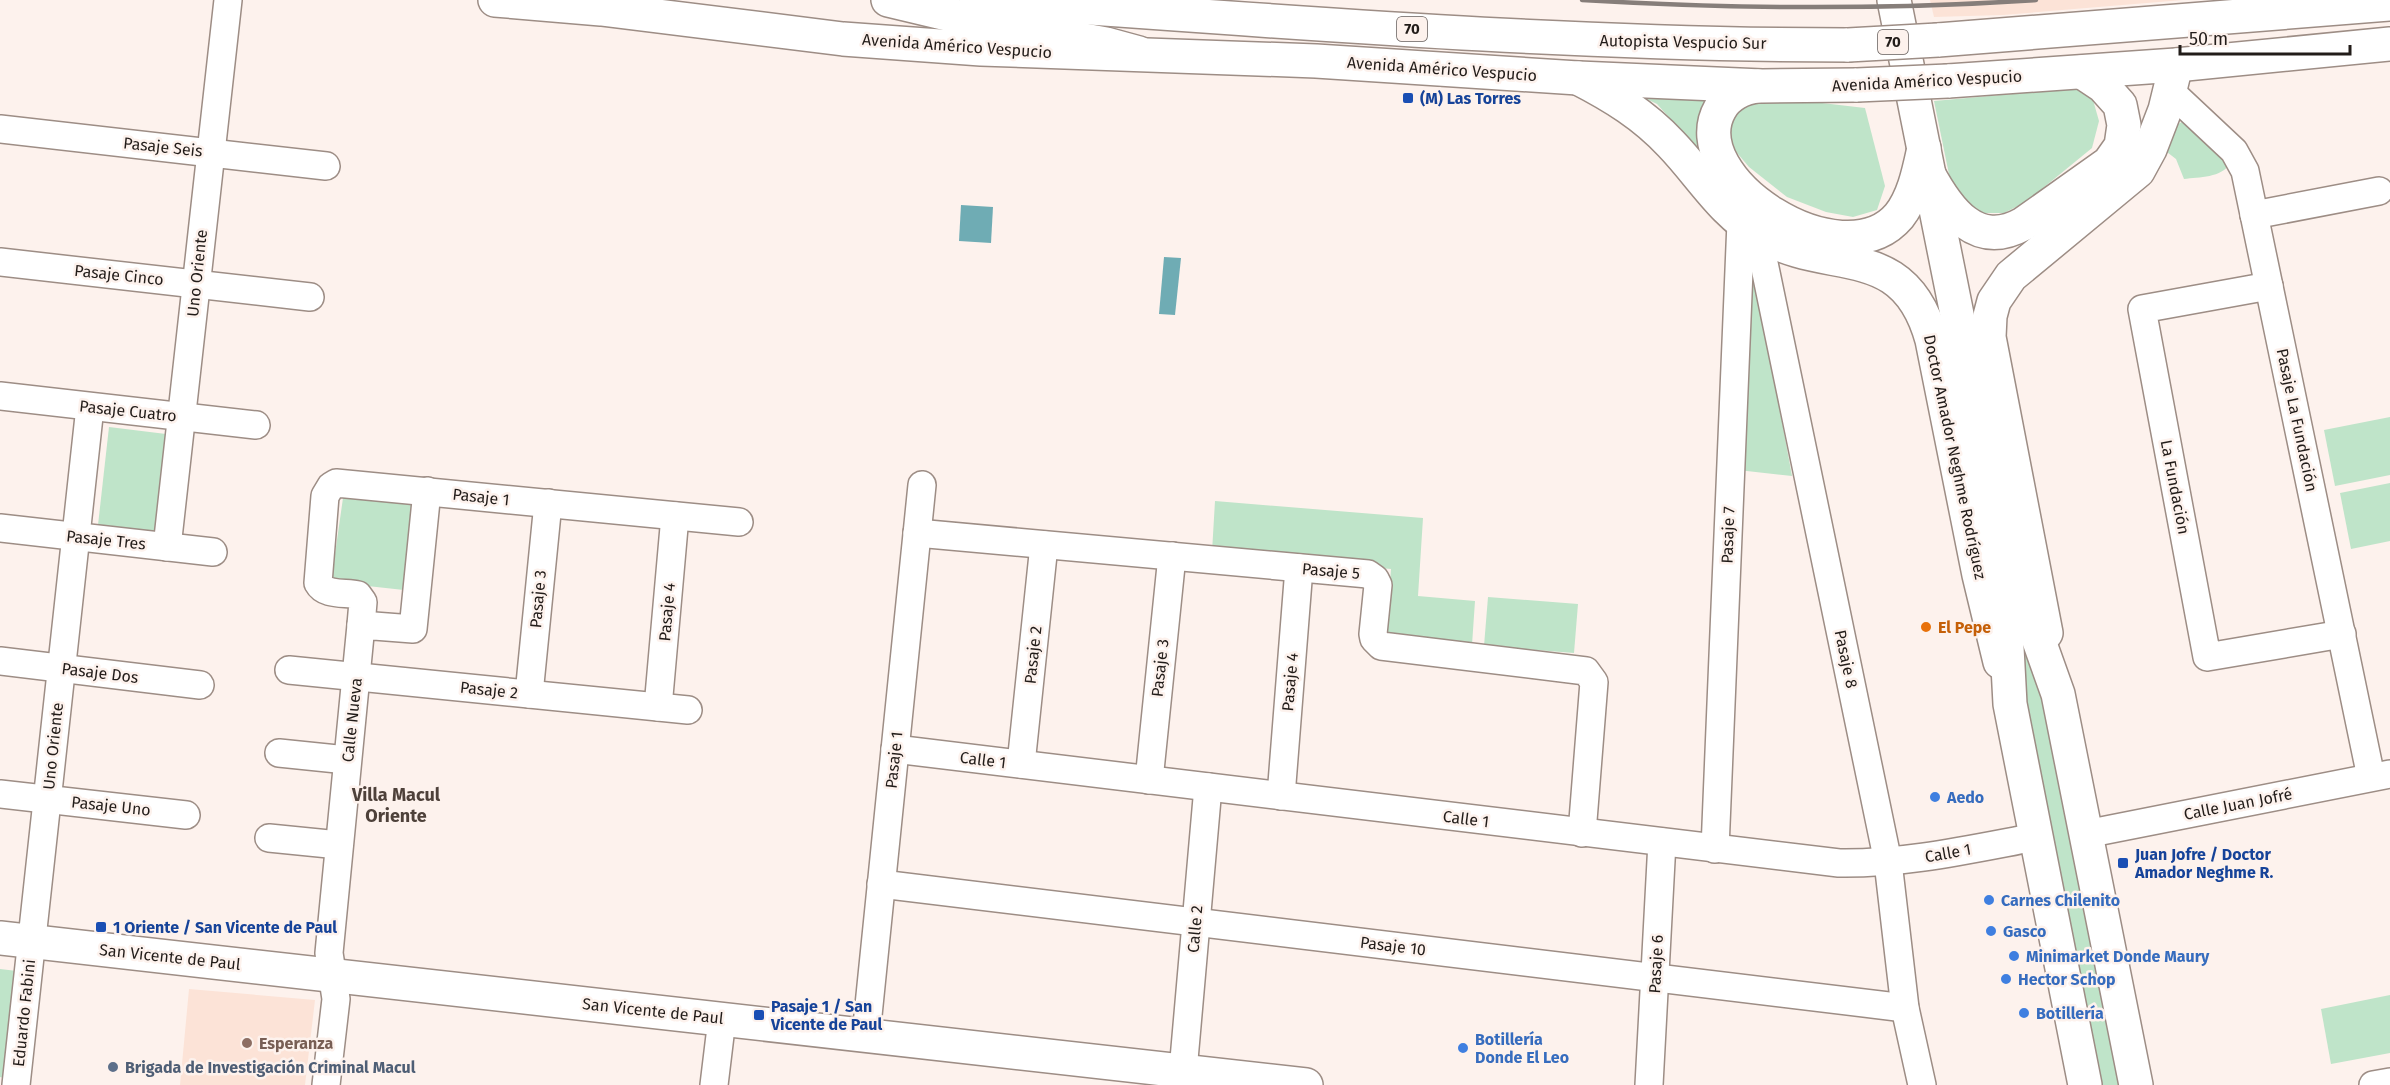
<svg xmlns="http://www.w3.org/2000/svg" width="2390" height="1085" viewBox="0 0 2390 1085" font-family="'Fira Sans',sans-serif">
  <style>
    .built { fill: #fce3d7 }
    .green { fill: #bfe4c9 }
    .water { fill: #6facb4 }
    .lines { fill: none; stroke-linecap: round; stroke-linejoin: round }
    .minor-casing { stroke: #9d8d85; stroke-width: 30 }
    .tertiary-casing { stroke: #9d8d85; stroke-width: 36 }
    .secondary-casing { stroke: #9d8d85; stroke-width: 36 }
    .primary-casing { stroke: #9d8d85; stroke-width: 36 }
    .motorway-casing { stroke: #9d8d85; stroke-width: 36 }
    .minor { stroke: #fff; stroke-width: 27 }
    .tertiary { stroke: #fff; stroke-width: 33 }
    .secondary { stroke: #fff; stroke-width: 33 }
    .primary { stroke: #fff; stroke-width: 33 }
    .motorway { stroke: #fff; stroke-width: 33 }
    .rail { stroke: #867e7a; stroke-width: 4.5 }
    .primary-bridge-casing { stroke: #9d8d85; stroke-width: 36; stroke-linecap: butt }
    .motorway-bridge-casing { stroke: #9d8d85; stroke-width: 36; stroke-linecap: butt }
    .primary-bridge { stroke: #fff; stroke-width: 33 }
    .motorway-bridge { stroke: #fff; stroke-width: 33 }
    .transit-dot { fill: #1a4fb4; stroke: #fdf2ed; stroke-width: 2 }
    .food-dot { fill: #e8710a; stroke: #fdf2ed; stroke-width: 2 }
    .shop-dot { fill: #3f7fe0; stroke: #fdf2ed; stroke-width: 2 }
    .education-dot { fill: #8d6e63; stroke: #fdf2ed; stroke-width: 2 }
    .service-dot { fill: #5c6f8a; stroke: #fdf2ed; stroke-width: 2 }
    .labels { text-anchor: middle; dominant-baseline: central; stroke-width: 5; stroke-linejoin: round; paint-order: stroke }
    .shield { fill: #fdf2ed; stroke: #645c59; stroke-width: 1.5 }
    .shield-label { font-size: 15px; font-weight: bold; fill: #221c19 }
    .street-label { font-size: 16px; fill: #221c19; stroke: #fdf2ed }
    .transit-label { font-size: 16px; font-weight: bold; fill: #164399; stroke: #fdf2ed; text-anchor: start }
    .food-label { font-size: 16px; font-weight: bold; fill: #c56008; stroke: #fdf2ed; text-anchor: start }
    .shop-label { font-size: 16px; font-weight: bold; fill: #366cbe; stroke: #fdf2ed; text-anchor: start }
    .education-label { font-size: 16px; font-weight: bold; fill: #785e54; stroke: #fdf2ed; text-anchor: start }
    .service-label { font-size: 16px; font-weight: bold; fill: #4e5e75; stroke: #fdf2ed; text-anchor: start }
    .neighbourhood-label { font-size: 18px; font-weight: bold; fill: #4e413a; stroke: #fdf2ed }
  </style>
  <rect width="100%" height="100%" fill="#fdf2ed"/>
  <g class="built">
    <path d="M1930 0H2183L2003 15 1934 17Z"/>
    <path d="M189 989 315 1000 305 1085H180Z"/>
  </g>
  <g class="green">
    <path d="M2080 88 2093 100 2099 121 2092 148 2026 202 2004 213H1975L1953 194 1934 101Z"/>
    <path d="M1632 92 1715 94 1709 171 1693 144 1657 104Z"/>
    <path d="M1741 102 1822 103 1865 108 1885 186 1877 210 1853 217 1826 212 1787 197 1749 167 1732 147 1730 118Z"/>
    <path d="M2182 122 2193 123 2230 163C2222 178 2199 177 2184 179L2176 159 2163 149 2174 126Z"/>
    <path d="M1752 259 1792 476 1738 470Z"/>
    <path d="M2390 417V475L2335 486 2324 430Z"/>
    <path d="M109 427 166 434 155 531 98 525Z"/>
    <path d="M2390 483V541L2351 549 2340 493Z"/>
    <path d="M343 498 419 502 413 591 331 582Z"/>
    <path d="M1215 501 1423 518 1418 596 1475 601 1472 645 1386 638 1391 569 1212 552Z"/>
    <path d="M1488 597 1578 604 1574 653 1484 646Z"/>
    <path d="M2024 620 2040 665 2127 1085H2097L2017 691Z"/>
    <path d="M0 969 17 971 4 1078 0 1077Z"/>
    <path d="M2390 995V1053L2331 1064 2321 1009Z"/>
  </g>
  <g class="water">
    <path d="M961 205 993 207 991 243 959 241Z"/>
    <path d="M1164 257 1181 258 1175 315 1159 314Z"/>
  </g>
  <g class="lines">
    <g class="minor-casing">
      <g id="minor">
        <path d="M2170 91 2234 151 2245 171 2371 777"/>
        <path d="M0 129 326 166"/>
        <path d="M2254 215 2379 191"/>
        <path d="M1758 234 1888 862 1905 1008 1922 1085"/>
        <path d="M0 262 310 297"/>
        <path d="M2269 286 2142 309 2207 657 2342 634"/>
        <path d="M0 396 256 425"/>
        <path d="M0 528 213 552"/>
        <path d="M917 533 1368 574 1375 579 1378 585 1373 634 1374 639 1381 646 1586 671 1594 682 1582 833"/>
        <path d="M167 547 228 0"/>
        <path d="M361 625 363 602 358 595C345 592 325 596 318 583L325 496 331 486 336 483 739 522"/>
        <path d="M0 661 200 685"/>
        <path d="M289 670 688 710"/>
        <path d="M529 694 548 503"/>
        <path d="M658 707 675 516"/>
        <path d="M895 749 1839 863C1906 864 1971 849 2036 837"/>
        <path d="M279 753 347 760"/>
        <path d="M1021 764 1044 545"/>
        <path d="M1149 780 1172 556"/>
        <path d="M0 794 186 815"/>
        <path d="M1281 796 1299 568"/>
        <path d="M2086 834 2390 774"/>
        <path d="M269 838 339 845"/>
        <path d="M1715 849 1741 222"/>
        <path d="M881 884 1905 1008"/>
        <path d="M866 1035 922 485"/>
        <path d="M1183 1071 1208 787"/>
        <path d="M16 1085 90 407"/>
        <path d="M326 1085 336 999 329 953 361 625 413 629 427 491"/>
        <path d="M714 1085 722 1019"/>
        <path d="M1649 1085 1662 842"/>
        <path d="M2373 1085 2390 1082"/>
      </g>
    </g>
    <g class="tertiary-casing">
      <g id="tertiary">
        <path d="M1578 78C1613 96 1644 115 1671 144 1701 175 1722 213 1761 235 1829 276 1904 238 1932 340L1979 575 2000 662"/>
        <path d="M2046 633 1989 337 1990 316 1994 301 2011 276 2138 171 2150 149 2165 110 2176 65"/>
        <path d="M0 938 1306 1085"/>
      </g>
    </g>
    <g class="secondary-casing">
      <g id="secondary">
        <path d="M1894 0 2001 534 2010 704 2085 1085"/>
        <path d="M2013 568 2058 694 2136 1085"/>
      </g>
    </g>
    <g class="primary-casing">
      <g id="primary">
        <path d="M495 0 601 9 843 39 981 49 1316 61 1578 78 1762 86 1857 85"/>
        <path d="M1948 81 2176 65 2390 44"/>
        <path d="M1758 86C1743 88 1728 95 1720 109 1680 179 1842 283 1899 216 1914 197 1919 171 1924 148"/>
        <path d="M1928 173C1948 210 1976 250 2023 224L2109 163 2121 146 2124 125 2120 105 2103 86 2082 72"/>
      </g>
    </g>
    <g class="motorway-casing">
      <g id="motorway">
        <path d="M888 0 972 20 1106 44 1139 53"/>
        <path d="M976 0C1266 20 1557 45 1848 45"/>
        <path d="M1938 40 2390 4"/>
      </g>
    </g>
    <use href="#minor" class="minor"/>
    <use href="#tertiary" class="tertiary"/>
    <use href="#secondary" class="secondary"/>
    <use href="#primary" class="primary"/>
    <use href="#motorway" class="motorway"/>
    <path class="rail" d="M1582 0C1733 9 1885 10 2036 0"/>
    <g class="primary-bridge-casing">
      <path id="primary-bridge" d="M1857 85 1948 81"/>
    </g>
    <g class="motorway-bridge-casing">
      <path id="motorway-bridge" d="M1848 45 1938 40"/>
    </g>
    <use href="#primary-bridge" class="primary-bridge"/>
    <use href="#motorway-bridge" class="motorway-bridge"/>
  </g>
  <g class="transit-dot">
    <rect x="1402" y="92" width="12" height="12" rx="3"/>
    <rect x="2117" y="857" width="12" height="12" rx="3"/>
    <rect x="95" y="921" width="12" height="12" rx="3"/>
    <rect x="753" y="1009" width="12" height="12" rx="3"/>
  </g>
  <circle class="food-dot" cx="1926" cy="627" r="6"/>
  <g class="shop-dot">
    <circle cx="1935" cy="797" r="6"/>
    <circle cx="1989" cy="900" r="6"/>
    <circle cx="1991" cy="931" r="6"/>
    <circle cx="2014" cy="956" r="6"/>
    <circle cx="2006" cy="979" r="6"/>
    <circle cx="2024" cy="1013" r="6"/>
    <circle cx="1463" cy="1048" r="6"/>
  </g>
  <circle class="education-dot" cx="247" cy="1043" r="6"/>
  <circle class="service-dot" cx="113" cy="1067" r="6"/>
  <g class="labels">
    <g class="shield">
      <rect x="1397" y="17" width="30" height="24" rx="4.5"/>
      <rect x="1878" y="30" width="30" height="24" rx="4.5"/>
    </g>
    <g class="shield-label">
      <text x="1412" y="29">70</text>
      <text x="1893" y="42">70</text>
    </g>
    <g class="street-label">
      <text transform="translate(1683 42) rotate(1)">Autopista Vespucio Sur</text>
      <text transform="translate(957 46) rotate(4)">Avenida Américo Vespucio</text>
      <text transform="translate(1442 69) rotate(4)">Avenida Américo Vespucio</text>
      <text transform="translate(1927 81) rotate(-3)">Avenida Américo Vespucio</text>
      <text transform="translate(163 147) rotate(6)">Pasaje Seis</text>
      <text transform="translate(197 273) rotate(-84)">Uno Oriente</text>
      <text transform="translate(119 275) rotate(6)">Pasaje Cinco</text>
      <text transform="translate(128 411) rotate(6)">Pasaje Cuatro</text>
      <text transform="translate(2297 420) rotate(78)">Pasaje La Fundación</text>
      <text transform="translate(1955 457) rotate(78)">Doctor Amador Neghme Rodríguez</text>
      <text transform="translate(2175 487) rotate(79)">La Fundación</text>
      <text transform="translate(481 497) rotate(6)">Pasaje 1</text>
      <text transform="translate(1728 535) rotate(-88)">Pasaje 7</text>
      <text transform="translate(106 540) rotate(6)">Pasaje Tres</text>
      <text transform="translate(1331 571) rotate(5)">Pasaje 5</text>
      <text transform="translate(538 599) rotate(-85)">Pasaje 3</text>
      <text transform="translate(667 612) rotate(-85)">Pasaje 4</text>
      <text transform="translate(1033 655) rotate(-84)">Pasaje 2</text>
      <text transform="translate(1846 659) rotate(78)">Pasaje 8</text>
      <text transform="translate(1160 668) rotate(-84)">Pasaje 3</text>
      <text transform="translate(100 673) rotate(7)">Pasaje Dos</text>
      <text transform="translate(1290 682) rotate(-85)">Pasaje 4</text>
      <text transform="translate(489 690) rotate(6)">Pasaje 2</text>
      <text transform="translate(352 720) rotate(-84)">Calle Nueva</text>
      <text transform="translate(53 746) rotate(-84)">Uno Oriente</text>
      <text transform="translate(894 760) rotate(-84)">Pasaje 1</text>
      <text transform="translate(983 760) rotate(7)">Calle 1</text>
      <text transform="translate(2238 804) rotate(-11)">Calle Juan Jofré</text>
      <text transform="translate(111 806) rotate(6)">Pasaje Uno</text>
      <text transform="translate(1466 819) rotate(7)">Calle 1</text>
      <text transform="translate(1948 853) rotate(-10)">Calle 1</text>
      <text transform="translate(1195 929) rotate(-85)">Calle 2</text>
      <text transform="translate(1393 946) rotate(7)">Pasaje 10</text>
      <text transform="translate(170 957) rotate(6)">San Vicente de Paul</text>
      <text transform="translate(1656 964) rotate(-87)">Pasaje 6</text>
      <text transform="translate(653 1011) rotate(6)">San Vicente de Paul</text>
      <text transform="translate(24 1013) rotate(-84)">Eduardo Fabini</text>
    </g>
    <g class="transit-label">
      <text x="1420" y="98">(M) Las Torres</text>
      <text x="2135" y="854">Juan Jofre / Doctor<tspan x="2135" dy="18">Amador Neghme R.</tspan></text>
      <text x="113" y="927">1 Oriente / San Vicente de Paul</text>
      <text x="771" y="1006">Pasaje 1 / San<tspan x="771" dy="18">Vicente de Paul</tspan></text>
    </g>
    <g class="food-label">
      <text x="1938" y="627">El Pepe</text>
    </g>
    <g class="shop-label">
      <text x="1947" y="797">Aedo</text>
      <text x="2001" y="900">Carnes Chilenito</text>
      <text x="2003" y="931">Gasco</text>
      <text x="2026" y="956">Minimarket Donde Maury</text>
      <text x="2018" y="979">Hector Schop</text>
      <text x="2036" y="1013">Botillería</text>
      <text x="1475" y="1039">Botillería<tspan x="1475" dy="18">Donde El Leo</tspan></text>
    </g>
    <g class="education-label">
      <text x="259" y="1043">Esperanza</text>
    </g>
    <g class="service-label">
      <text x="125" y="1067">Brigada de Investigación Criminal Macul</text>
    </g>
    <g class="neighbourhood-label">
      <text x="396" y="795">Villa Macul<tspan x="396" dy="21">Oriente</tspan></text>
    </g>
  </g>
  <path d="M2180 45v9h170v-9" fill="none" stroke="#221c19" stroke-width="3"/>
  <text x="2189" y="45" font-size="18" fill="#221c19" stroke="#fdf2ed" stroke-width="4.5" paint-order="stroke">50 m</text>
</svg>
